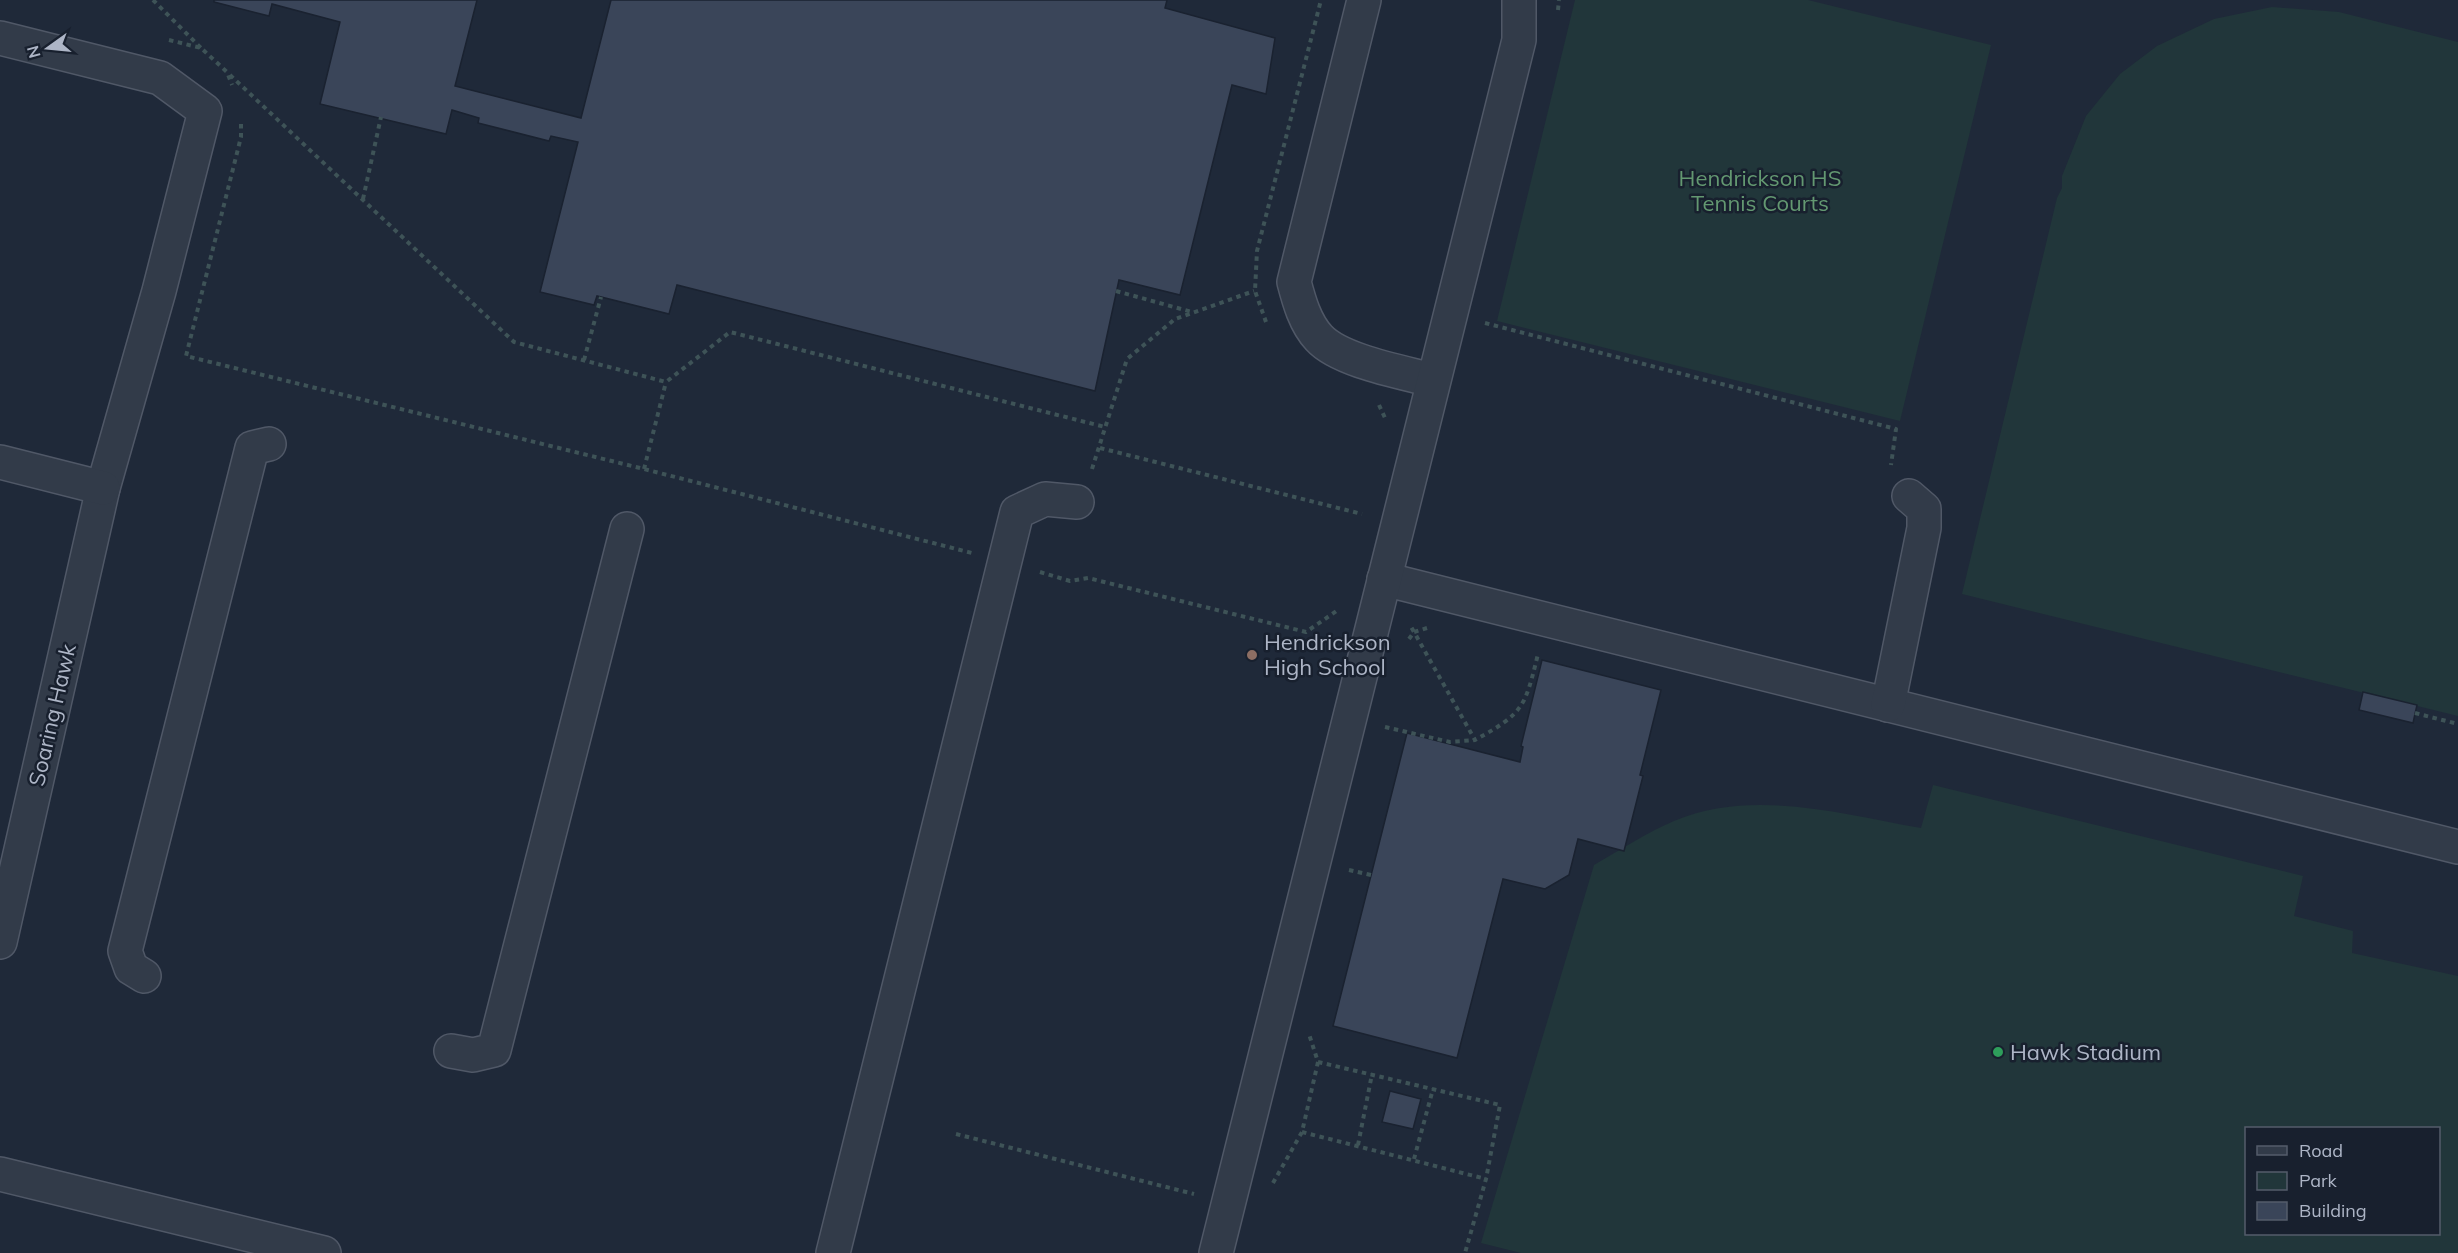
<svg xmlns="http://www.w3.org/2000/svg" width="2458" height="1253" viewBox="0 0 2458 1253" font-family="Mulish,sans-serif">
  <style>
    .green { fill: #21363a; fill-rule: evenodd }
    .building { fill: #3a4559; stroke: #1a2230; stroke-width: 1.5 }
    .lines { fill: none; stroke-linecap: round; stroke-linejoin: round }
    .minor-casing { stroke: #505867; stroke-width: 36 }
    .path { stroke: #3e5357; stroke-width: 4; stroke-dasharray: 4.5 4.5; stroke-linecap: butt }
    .minor { stroke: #323b49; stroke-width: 33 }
    .education-dot { fill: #8d6e63; stroke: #18202e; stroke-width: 2 }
    .leisure-dot { fill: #2e9e5b; stroke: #18202e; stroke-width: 2 }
    .labels { text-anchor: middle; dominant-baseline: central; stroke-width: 5; stroke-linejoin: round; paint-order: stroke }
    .park-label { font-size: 22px; fill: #639871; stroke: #18202e }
    .poi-label { font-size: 22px; fill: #adb5c6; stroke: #18202e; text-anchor: start }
    .street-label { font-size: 22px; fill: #adb5c6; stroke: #18202e }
  </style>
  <rect width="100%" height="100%" fill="#1f2939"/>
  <g class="green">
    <path d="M1575 0H1808L1991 45 1900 421 1497 321Z"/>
    <path d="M2272 7 2339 12 2458 42V716L1962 594 2057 198 2062 188V176L2086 116 2120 74 2157 46 2214 19Z"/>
    <path d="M1933 785 2303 876 2294 916 2353 931 2352 953 2458 976V1253H1521L1481 1243 1594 865C1620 850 1646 833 1674 821 1752 788 1842 814 1921 828ZM2246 1128H2438V1234H2246Z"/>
  </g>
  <g class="building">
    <path d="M214 0H477L455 86 581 118 611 0H1167L1165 8 1275 38 1266 94 1232 85 1180 295 1119 280 1095 391 677 285 669 314 597 296 594 305 540 292 578 142 551 136 549 141 478 123 479 118 452 110 446 134 320 104 340 22 272 4 269 16 214 2Z"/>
    <path d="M1542 660 1661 690 1640 775 1643 776 1624 851 1578 839 1569 875 1545 889 1503 879 1457 1058 1333 1026 1407 733 1520 762 1523 747 1521 746Z"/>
    <path d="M2363 692 2417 705 2413 723 2359 710Z"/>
    <path d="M1390 1091 1421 1099 1413 1129 1382 1122Z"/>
  </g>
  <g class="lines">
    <g class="minor-casing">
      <g id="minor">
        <path d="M1364 0 1294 282C1299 301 1305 323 1319 338 1340 361 1402 372 1432 380"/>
        <path d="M0 38 160 78 205 111 159 291 103 488 0 942"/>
        <path d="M0 462 103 488"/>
        <path d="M1384 579 2458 847"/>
        <path d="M1888 705 1924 528V509L1909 496"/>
        <path d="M144 976 131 968 125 951 252 448 269 444"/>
        <path d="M451 1051 473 1055 494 1050 627 529"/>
        <path d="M0 1174 324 1253"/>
        <path d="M833 1253 1017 512 1045 499 1077 502"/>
        <path d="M1216 1253C1320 849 1416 444 1519 40V0"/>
      </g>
    </g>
    <g class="path">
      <path d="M153 0 201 48"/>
      <path d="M1558 10 1559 0"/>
      <path d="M169 40 201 48 227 72 232 85"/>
      <path d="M230 75 514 342 666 382 730 332 1105 427"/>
      <path d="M241 124V137L186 356 644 469 972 553"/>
      <path d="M363 199 381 117"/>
      <path d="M1116 291 1192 312"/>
      <path d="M1266 322 1255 291 1257 251 1321 0"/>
      <path d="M1485 323 1896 429 1891 465"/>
      <path d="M584 360 601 297"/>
      <path d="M1379 405 1386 420"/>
      <path d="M1100 448 1362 514"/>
      <path d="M644 469 666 382"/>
      <path d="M1092 469 1127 359 1175 319 1254 291"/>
      <path d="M1040 572 1070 581 1088 578 1306 632 1338 610"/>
      <path d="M1427 628 1414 632 1475 740C1524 713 1525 707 1538 654"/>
      <path d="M1409 639 1414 632 1410 625"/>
      <path d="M2415 713 2458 724"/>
      <path d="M1385 727 1450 742 1475 740"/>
      <path d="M1349 870 1371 875"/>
      <path d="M1318 1062 1500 1105 1486 1179 1465 1253"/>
      <path d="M1302 1132 1486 1179"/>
      <path d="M956 1134 1194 1194"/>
      <path d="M1358 1145 1372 1074"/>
      <path d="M1414 1159 1433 1089"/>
      <path d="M1273 1183 1302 1132 1318 1062 1309 1034"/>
    </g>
    <use href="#minor" class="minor"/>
  </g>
  <circle class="education-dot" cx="1252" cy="655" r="6"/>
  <circle class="leisure-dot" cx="1998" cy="1052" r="6"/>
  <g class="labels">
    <g class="park-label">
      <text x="1760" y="178">Hendrickson HS<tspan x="1760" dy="25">Tennis Courts</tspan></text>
    </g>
    <g class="poi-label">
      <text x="1264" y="642">Hendrickson<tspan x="1264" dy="25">High School</tspan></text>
      <text x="2010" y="1052">Hawk Stadium</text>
    </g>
    <g class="street-label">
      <text transform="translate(52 715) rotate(-77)">Soaring Hawk</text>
    </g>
  </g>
  <rect x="2245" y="1127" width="195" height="108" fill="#18202e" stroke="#545c6b" stroke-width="1.5"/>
  <rect x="2257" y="1146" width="30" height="9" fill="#323b49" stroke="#545c6b" stroke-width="1.5"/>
  <text x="2299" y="1157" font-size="18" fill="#adb5c6">Road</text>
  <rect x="2257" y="1172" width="30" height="18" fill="#21363a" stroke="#545c6b" stroke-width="1.5"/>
  <text x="2299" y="1187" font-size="18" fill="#adb5c6">Park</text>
  <rect x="2257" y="1202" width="30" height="18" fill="#3a4559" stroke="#545c6b" stroke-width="1.5"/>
  <text x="2299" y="1217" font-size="18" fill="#adb5c6">Building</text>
  <g transform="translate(48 48) rotate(255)" stroke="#18202e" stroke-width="4.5" paint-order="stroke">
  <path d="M0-4.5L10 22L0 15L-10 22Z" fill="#adb5c6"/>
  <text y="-9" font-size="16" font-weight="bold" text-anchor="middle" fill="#adb5c6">N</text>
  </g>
</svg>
